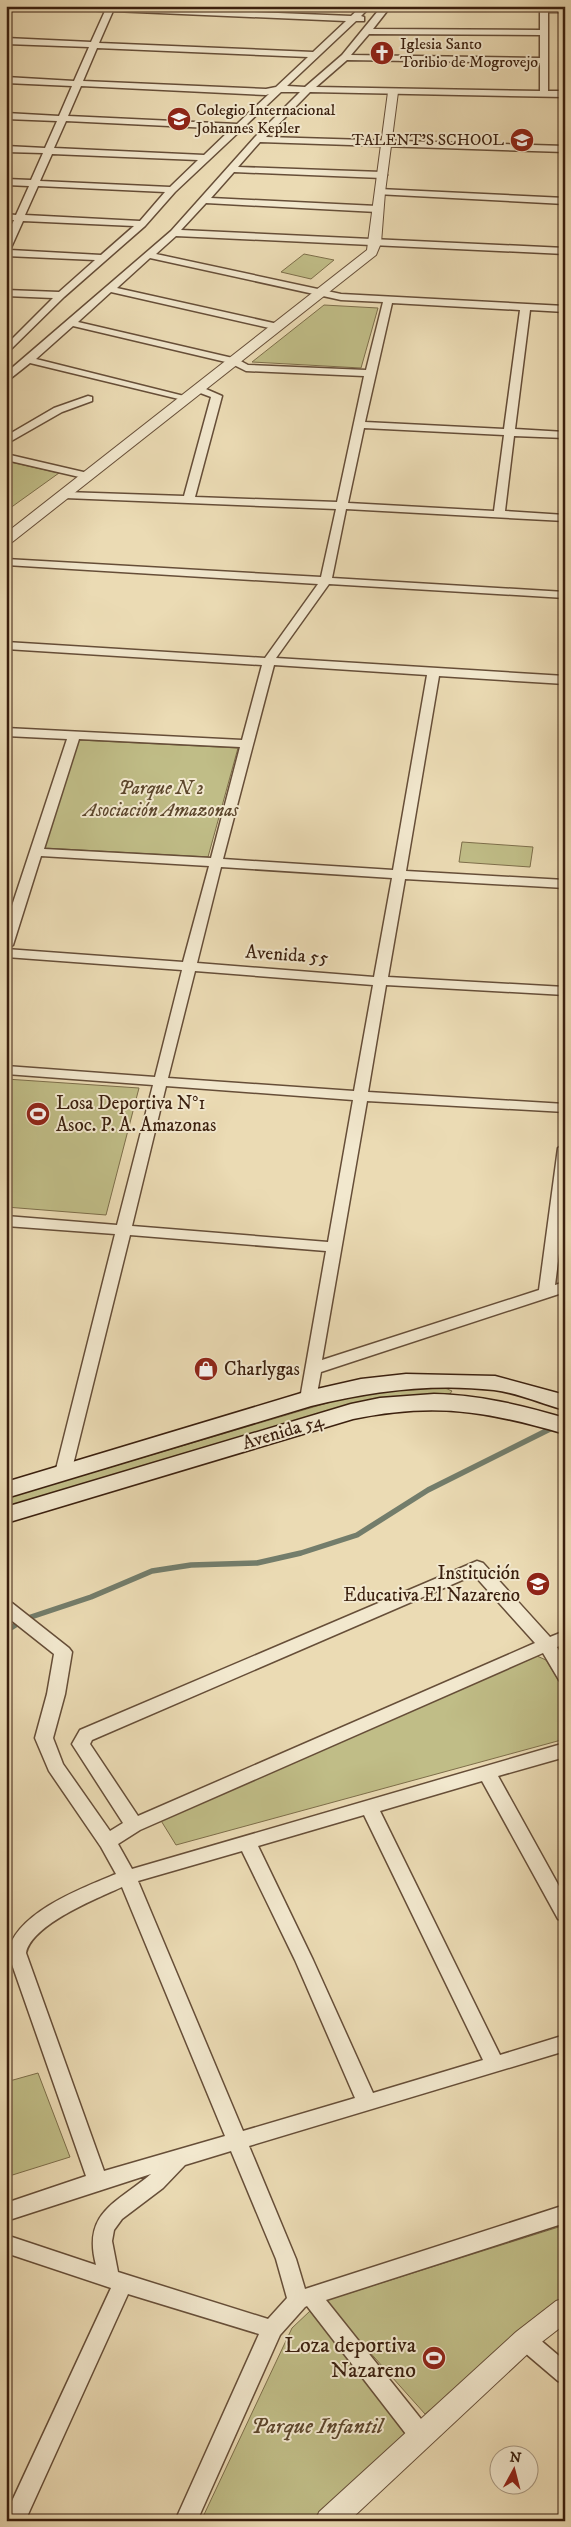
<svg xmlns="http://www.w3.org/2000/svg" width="571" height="2527" viewBox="0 0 571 2527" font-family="'IM FELL DW Pica',serif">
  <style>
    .green { fill: #c0bd87; stroke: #7d6e4a }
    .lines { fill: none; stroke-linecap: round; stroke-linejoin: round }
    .stream { stroke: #737d6b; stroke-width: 5.5 }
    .minor-casing { stroke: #664e38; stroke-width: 3 }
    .tertiary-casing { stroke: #664e38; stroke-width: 2 }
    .secondary-casing { stroke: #3a1f0e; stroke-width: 3 }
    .minor { fill: #f2e8ce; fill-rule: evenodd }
    .tertiary { fill: #f2e8ce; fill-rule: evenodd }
    .secondary { fill: #f2e8ce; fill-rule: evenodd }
    .labels { text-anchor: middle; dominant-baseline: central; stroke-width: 4; stroke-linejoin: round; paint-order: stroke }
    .far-poi-label { font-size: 16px; fill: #3a1f0e; stroke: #f2e8ce; text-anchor: start }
    .park-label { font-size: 19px; font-style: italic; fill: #5c462c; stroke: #f2e8ce }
    .street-label { font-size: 19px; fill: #3a1f0e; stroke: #f2e8ce }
    .poi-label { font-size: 19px; fill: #3a1f0e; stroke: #f2e8ce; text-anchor: start }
    .near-poi-label { font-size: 22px; fill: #3a1f0e; stroke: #f2e8ce; text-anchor: end }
    .near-park-label { font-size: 22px; font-style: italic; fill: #5c462c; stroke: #f2e8ce }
  </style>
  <rect width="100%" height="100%" fill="#ebdbb4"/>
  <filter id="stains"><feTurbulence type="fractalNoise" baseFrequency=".004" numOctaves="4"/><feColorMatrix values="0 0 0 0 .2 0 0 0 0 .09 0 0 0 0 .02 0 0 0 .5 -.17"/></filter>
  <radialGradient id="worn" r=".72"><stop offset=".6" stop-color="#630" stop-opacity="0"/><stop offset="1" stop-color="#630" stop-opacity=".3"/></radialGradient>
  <g class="green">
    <path d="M304 254 334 260 311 279 281 272Z"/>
    <path d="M324 305 378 308 361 368 252 362Z"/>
    <path d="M6 461 59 473 6 511Z"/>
    <path d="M78 740 238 748 208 857 43 848Z"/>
    <path d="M462 842 533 847 530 867 459 862Z"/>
    <path d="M6 1079 139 1088 106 1215 6 1207Z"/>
    <path d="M408 1388H445L452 1391 449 1395 385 1398 348 1405 6 1507V1498L344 1398Z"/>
    <path d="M537 1656 546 1660 565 1691V1739L176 1845 160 1819Z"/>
    <path d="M38 2073 70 2157 6 2177V2082Z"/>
    <path d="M565 2225V2299L425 2414 324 2301Z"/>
    <path d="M310 2311 405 2433 310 2521H201L292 2328Z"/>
  </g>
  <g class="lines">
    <path class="stream" d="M6 1631 25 1619 91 1597 152 1571 191 1565 257 1563 301 1553 357 1535 428 1490 554 1427"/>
    <g class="minor-casing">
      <g id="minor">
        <path d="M43 6H115L351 16 362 6H371L361 16 364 17V21H356L287 86 305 87 342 55 382 6H391L373 29 540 30V9L497 8 493 6 565 8V12H548V91H565V97L310 92 266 137 565 146V152L260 142 238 167 382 172 387 175 382 178 234 172 211 198 377 206 382 209 377 212 206 203 181 230 565 248V254L176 236 156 254 341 294 565 306V312L530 310 515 429 565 432V438L514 436 505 511 565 515V521L346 509 332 578 565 592V598L329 584 276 658 565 676V684L439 676 406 871 565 880V888L405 879 388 977 565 987V995L386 985 368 1092 565 1104V1112L367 1101 322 1360 539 1290 558 1148 565 1144V1206L555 1285 565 1282V1292L321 1372 316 1399 314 1403H302L300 1399 326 1251 130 1235 71 1473 69 1477H57L55 1473 115 1234 6 1226V1216L117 1225 153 1085 6 1074V1066L155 1077 182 970 6 957V949L183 962 209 866 41 856 13 945 6 949V924L67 739 6 736V728L242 740 262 665 6 649V642L265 658 318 584 6 565V559L321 577 336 509 65 498 60 495 65 492 184 496 211 397 195 391 194 389 199 386 222 396 195 497 337 502 364 376 246 371 230 363 73 326 36 359 192 398 187 401 30 363 6 382V373L171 231 255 137 300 92H281L245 126V129L241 130 175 192 145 226 64 297 6 354V345L53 298 6 296V290L59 292 95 260 6 256V237L14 220H6V214L16 215 29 186 6 185V179L31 180 43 153 6 152V146L45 148 57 121 6 119V113L59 116 72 86 6 83V77L74 81 89 47 6 44V38L91 42 105 11 47 8ZM113 11 346 21 313 52 99 43ZM369 34 540 35V58L351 55ZM97 48 308 57 276 87 266 89 83 81ZM347 60 540 63V91L316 87ZM81 86 266 95 269 94 237 124 68 116ZM66 121 231 129 204 155 54 148ZM52 154 198 160 170 187 40 181ZM38 186 165 192 140 221 25 215ZM23 221 134 226 101 255 10 250ZM150 258 341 300 383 302 366 370 248 365 237 359 78 322 111 292 278 330 283 327 278 324 117 288ZM392 303 520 310 504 429 365 422ZM364 428 504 435 494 511 348 503ZM274 665 427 675 393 870 223 859ZM79 739 240 747 211 858 44 849ZM221 867 392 878 374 977 197 963ZM195 971 373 985 354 1091 168 1078ZM166 1086 353 1100 328 1242 132 1226Z"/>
        <path d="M379 189 565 198V204L376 194V190Z"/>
        <path d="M88 396 92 397V401L62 412 6 444V436L54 408Z"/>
        <path d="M6 454 92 474 93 476 88 479 6 460Z"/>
        <path d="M477 1561 483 1563 550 1637 565 1631V1644L557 1647 565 1661V1682L559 1680 543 1653 140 1830 118 1844 132 1869 565 1743V1757L498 1776 565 1897V1921L558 1919 482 1781 380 1811 500 2055 565 2035V2051L249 2146 296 2259 305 2289 565 2205V2223L326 2300 429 2429 432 2436 429 2443 421 2446 413 2443 307 2306 305 2307 280 2335 197 2521H175L259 2334 128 2294 25 2521H6V2514L111 2288 6 2253V2235L96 2265C82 2212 117 2203 151 2174L6 2221V2203L86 2176 8 1953C15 1913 82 1888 116 1874L101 1847 49 1771 35 1738 47 1694 54 1654 6 1616V1601L12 1603 69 1648 72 1652 65 1694 53 1738 63 1764 110 1831 123 1823 72 1744 80 1730ZM474 1575 535 1643 138 1816 90 1744 92 1740ZM364 1815 483 2060 373 2093 313 1960 258 1846ZM242 1851 295 1960 355 2098 243 2131 138 1881ZM122 1887 225 2136 104 2171 26 1953C32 1924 96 1899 122 1887ZM231 2151 276 2259 287 2298 268 2319 118 2272 112 2241 114 2230 122 2219 163 2188 185 2165Z"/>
        <path d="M525 2331 532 2333 565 2361V2383L558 2381 518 2347 515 2340 518 2333Z"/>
      </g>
    </g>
    <g class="tertiary-casing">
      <g id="tertiary">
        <path d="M393 89 398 92 385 192 381 243 376 255 11 543 6 544V533L367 250 388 92Z"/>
        <path d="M565 2298V2324L534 2348 349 2521H316L319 2512 516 2332 556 2301Z"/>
      </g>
    </g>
    <g class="secondary-casing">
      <g id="secondary">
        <path d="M406 1374 495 1376 565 1395V1410C542 1404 518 1393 494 1390 433 1383 371 1391 311 1406L6 1498V1482L308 1391 361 1379Z"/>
        <path d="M434 1394C479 1395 521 1405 565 1418V1434C486 1411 435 1402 353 1419L6 1523V1507L351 1404 380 1398Z"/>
      </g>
    </g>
    <use href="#minor" class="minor"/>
    <use href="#tertiary" class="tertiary"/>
    <use href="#secondary" class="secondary"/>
  </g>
  <defs>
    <g id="church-disc" transform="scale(1.25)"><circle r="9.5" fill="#8f2418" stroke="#f2e8ce"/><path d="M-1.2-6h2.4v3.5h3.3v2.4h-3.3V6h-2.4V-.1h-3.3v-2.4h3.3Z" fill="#fff"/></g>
    <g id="school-disc" transform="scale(1.25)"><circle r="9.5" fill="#8f2418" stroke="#f2e8ce"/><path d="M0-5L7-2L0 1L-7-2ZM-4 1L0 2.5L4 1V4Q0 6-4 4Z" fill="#fff"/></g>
    <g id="stadium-disc" transform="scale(1.25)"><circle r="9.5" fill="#8f2418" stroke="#f2e8ce"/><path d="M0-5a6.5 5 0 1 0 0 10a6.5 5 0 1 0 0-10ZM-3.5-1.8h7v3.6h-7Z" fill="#fff"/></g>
    <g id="shop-disc" transform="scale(1.25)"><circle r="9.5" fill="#8f2418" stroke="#f2e8ce"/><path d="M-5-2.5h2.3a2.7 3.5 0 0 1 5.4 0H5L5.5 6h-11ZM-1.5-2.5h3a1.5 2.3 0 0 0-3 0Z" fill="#fff"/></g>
  </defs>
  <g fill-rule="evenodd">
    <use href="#church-disc" x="382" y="53"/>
    <use href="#school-disc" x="179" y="119"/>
    <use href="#school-disc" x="522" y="140"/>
    <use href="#stadium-disc" x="38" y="1114"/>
    <use href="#shop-disc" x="206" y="1369"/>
    <use href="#school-disc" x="538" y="1584"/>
    <use href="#stadium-disc" x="434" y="2358"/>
  </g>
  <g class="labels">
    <g class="far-poi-label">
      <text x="400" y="44">Iglesia Santo<tspan x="400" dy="18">Toribio de Mogrovejo</tspan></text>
      <text x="196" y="110">Colegio Internacional<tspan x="196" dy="18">Johannes Kepler</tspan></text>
      <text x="504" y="140" text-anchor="end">TALENT'S SCHOOL</text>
    </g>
    <g class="park-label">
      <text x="161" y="788">Parque N 2<tspan x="161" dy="22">Asociación Amazonas</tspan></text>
    </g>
    <g class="street-label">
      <text transform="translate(287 955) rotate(4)">Avenida 55</text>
      <text transform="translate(283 1432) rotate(-17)">Avenida 54</text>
    </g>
    <g class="poi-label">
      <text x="56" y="1103">Losa Deportiva N°1<tspan x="56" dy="22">Asoc. P. A. Amazonas</tspan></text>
      <text x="224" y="1369">Charlygas</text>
      <text x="520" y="1573" text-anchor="end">Institución<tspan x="520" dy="22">Educativa El Nazareno</tspan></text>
    </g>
    <g class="near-poi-label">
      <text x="416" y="2345">Loza deportiva<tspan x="416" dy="25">Nazareno</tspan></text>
    </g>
    <g class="near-park-label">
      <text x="317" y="2426">Parque Infantil</text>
    </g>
  </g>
  <rect width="571" height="2527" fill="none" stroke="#ebdbb4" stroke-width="25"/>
  <rect x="8" y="8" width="556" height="2512" fill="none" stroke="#3a1f0e" stroke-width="2.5"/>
  <rect x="12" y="12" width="546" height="2502" fill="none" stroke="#3a1f0e"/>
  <g transform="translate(514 2470) rotate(7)"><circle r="24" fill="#f2e8ce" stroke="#a89881"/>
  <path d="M0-4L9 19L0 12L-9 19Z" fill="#8f2418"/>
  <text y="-8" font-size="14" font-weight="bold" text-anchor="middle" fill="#3a1f0e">N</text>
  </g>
  <rect width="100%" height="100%" filter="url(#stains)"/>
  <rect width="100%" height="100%" fill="url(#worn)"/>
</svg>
